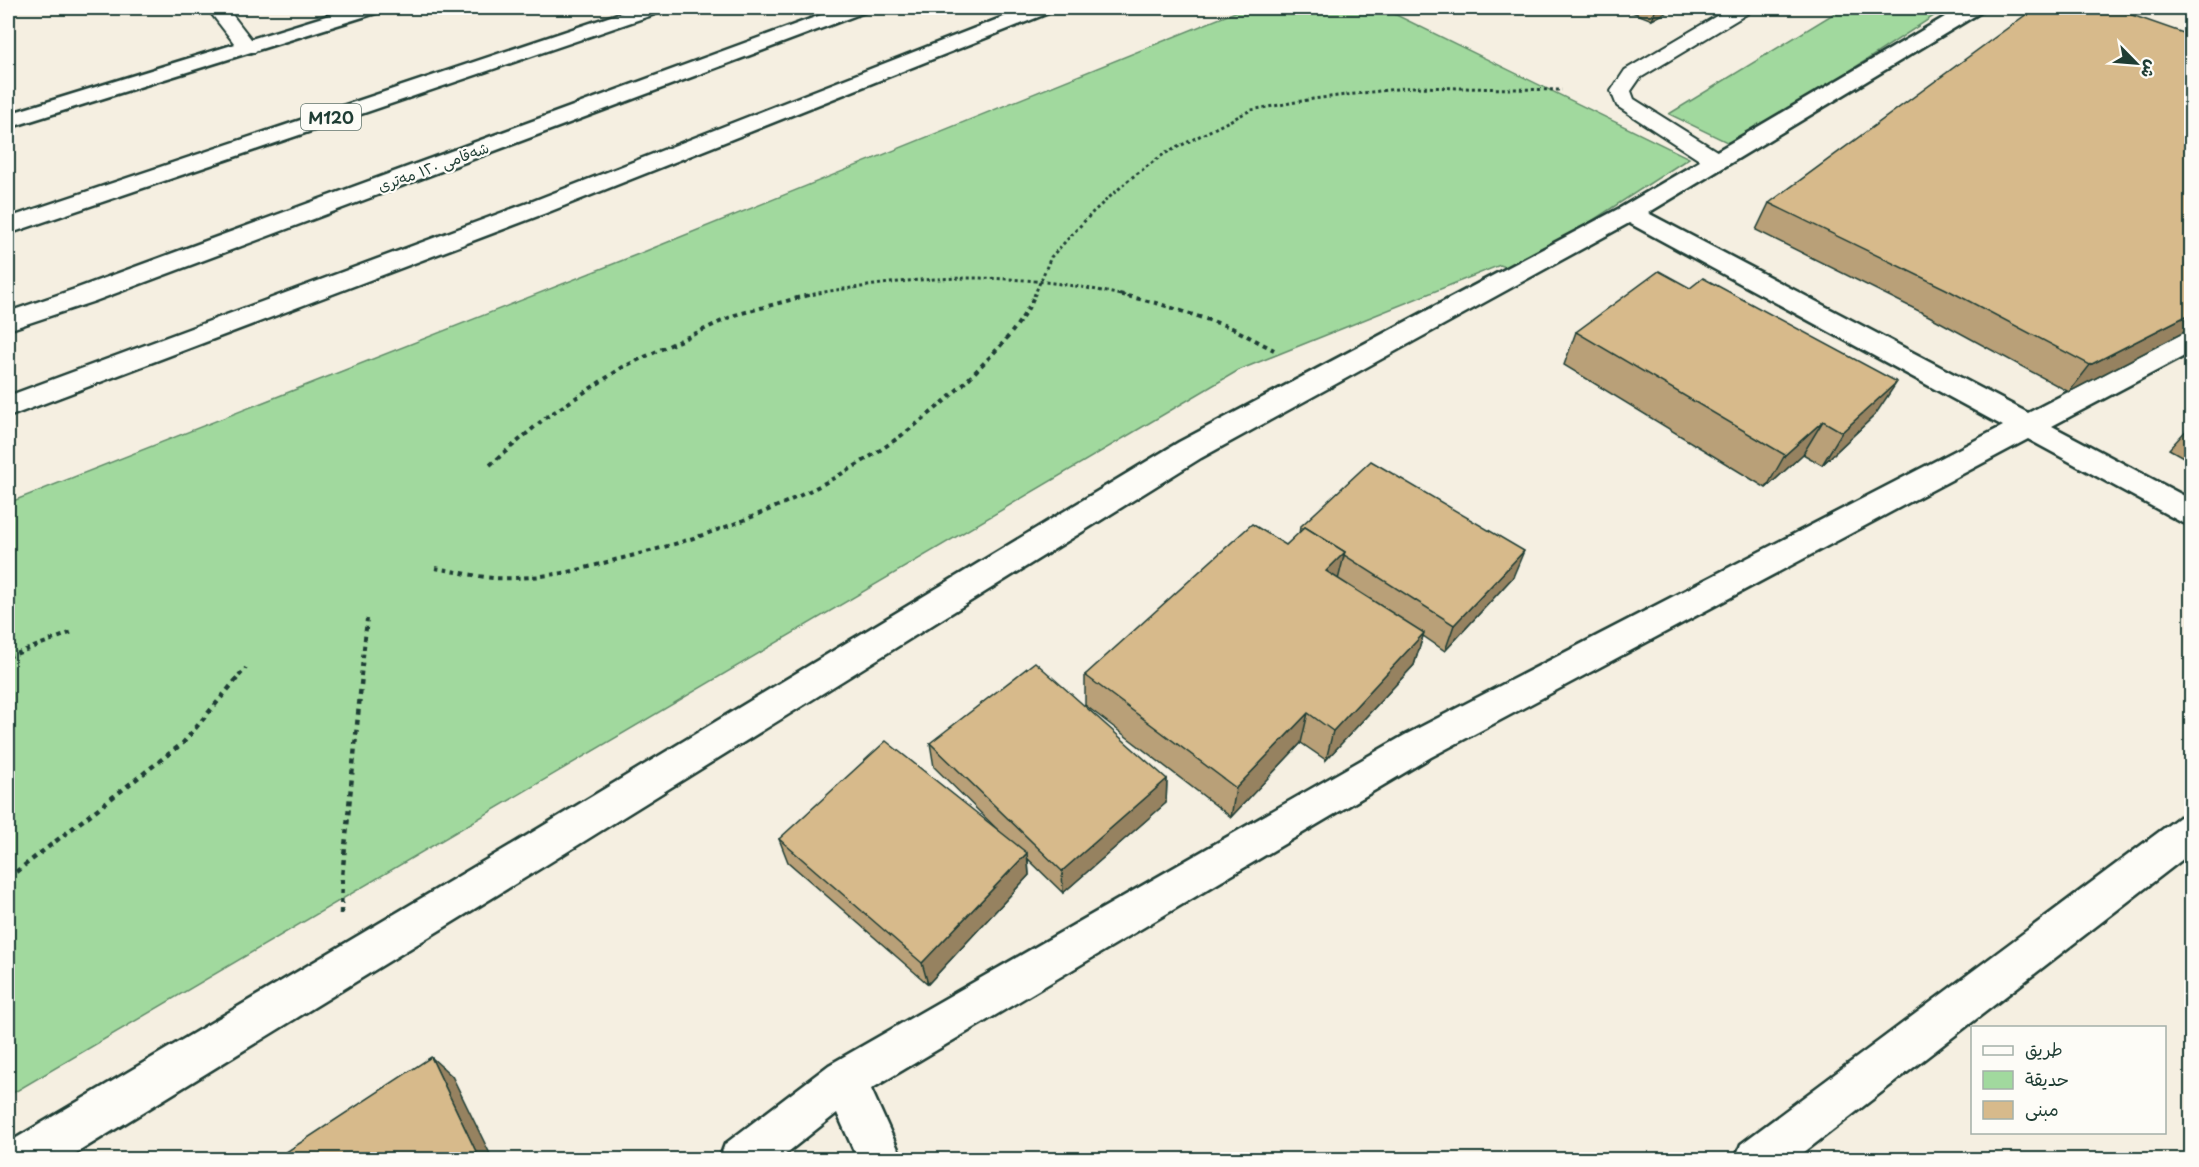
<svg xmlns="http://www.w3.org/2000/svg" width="2199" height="1167" viewBox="0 0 2199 1167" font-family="'Playpen Sans','Playpen Sans Arabic',sans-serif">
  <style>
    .green { fill: #a1d99e; stroke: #608b69; stroke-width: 1.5 }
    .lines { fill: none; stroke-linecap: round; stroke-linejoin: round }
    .lane-casing { stroke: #1f3d34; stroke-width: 4 }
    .street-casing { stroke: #1f3d34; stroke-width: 5 }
    .secondary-casing { stroke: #1f3d34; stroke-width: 5 }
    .highway-casing { stroke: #1f3d34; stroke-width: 5 }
    .path-far2 { stroke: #1f3d34; stroke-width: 3; stroke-dasharray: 3 3; stroke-linecap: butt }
    .path-far1 { stroke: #1f3d34; stroke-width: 4; stroke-dasharray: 4.5 4.5; stroke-linecap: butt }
    .path { stroke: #1f3d34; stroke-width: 4.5; stroke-dasharray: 5 5; stroke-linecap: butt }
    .lane { fill: #fdfcf7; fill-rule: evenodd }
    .street { fill: #fdfcf7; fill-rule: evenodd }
    .secondary { fill: #fdfcf7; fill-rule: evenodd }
    .highway { fill: #fdfcf7; fill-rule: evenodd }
    .wall { fill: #b9a078; stroke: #1f3d34; stroke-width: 1.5 }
    .shaded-wall { fill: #968261; stroke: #1f3d34; stroke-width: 1.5 }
    .building { fill: #d7ba8b; stroke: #1f3d34; stroke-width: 1.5 }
    .labels { text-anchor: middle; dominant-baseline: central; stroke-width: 4.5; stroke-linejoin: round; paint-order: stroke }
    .far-street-label { font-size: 15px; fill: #1f3d34; stroke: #fdfcf7 }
    .shield { fill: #fdfcf7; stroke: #62766e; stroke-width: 1.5 }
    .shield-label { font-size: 16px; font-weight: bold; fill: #1f3d34 }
  </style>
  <rect width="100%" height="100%" fill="#f5efe1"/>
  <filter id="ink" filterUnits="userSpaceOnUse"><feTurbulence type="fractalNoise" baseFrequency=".0167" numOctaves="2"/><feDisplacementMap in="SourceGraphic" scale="12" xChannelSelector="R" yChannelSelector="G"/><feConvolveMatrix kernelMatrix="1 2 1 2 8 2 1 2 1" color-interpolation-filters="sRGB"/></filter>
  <g filter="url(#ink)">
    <g class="green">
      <path d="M1245 8H1382L1689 158 1516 270 1500 265 1239 370 8 1096V503L641 253Z"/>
      <path d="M1843 8H1946L1735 146 1669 114Z"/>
    </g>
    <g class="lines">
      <g class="lane-casing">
        <g id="lane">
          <path d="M207 8H227L258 48 255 52H241Z"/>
          <path d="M1730 8H1753L1750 12 1640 78 1631 91 1634 99 1723 155 1726 160 1723 165 1715 167 1707 165 1617 106 1611 91 1625 70Z"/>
        </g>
      </g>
      <g class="street-casing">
        <g id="street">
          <path d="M1960 8H1985L1981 12 1648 213 2028 413 2182 333 2192 331V352L2052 426 2192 500V526L2181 522 2028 439 1431 757 871 1089 903 1160H858L837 1113 778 1160H719L725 1144 829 1065 1405 735 2003 426 1629 223 1201 458 546 865 65 1160H8V1143L518 841 1179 442 1620 208Z"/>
          <path d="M2192 812V852L1794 1160H1735L1741 1144 2179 817Z"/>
        </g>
      </g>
      <g class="secondary-casing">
        <g id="secondary">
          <path d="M352 8H383L379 12 8 128V114Z"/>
          <path d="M1026 8H1055L1051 12 546 213 8 417V396L528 203Z"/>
        </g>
      </g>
      <g class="highway-casing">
        <g id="highway">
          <path d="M635 8H665L661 12 8 234V218Z"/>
          <path d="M840 8H869L865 12 95 301 8 330V312L75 289Z"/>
        </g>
      </g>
      <g class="path-far2">
        <path d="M807 296C824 291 843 289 861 287 950 273 1037 275 1125 296"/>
        <path d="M1034 296 1051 257 1093 212 1131 178 1164 154 1251 110 1313 99 1413 87 1562 90"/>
      </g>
      <g class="path-far1">
        <path d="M1119 294 1160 304 1230 327 1274 350"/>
        <path d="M490 465 545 418 623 367 735 315 812 294"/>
        <path d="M435 568C454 571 474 576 493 578 513 579 537 577 556 574 579 571 601 563 623 558 757 525 885 467 981 366 1002 345 1023 322 1035 294"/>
        <path d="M8 657 75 631"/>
        <path d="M239 676 246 668"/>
        <path d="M361 676 367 619"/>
      </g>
      <g class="path">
        <path d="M8 878 183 743 240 675"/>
        <path d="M341 914 342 877 362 675"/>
      </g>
      <use href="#lane" class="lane"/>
      <use href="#street" class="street"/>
      <use href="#secondary" class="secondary"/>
      <use href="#highway" class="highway"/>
    </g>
    <g class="wall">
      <path d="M1622 8H1674L1652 20Z"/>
      <path d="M1769 203 2192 328 2069 392 1929 316 1756 230Z"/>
      <path d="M1576 332 1875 415 1822 465 1803 454 1766 488 1564 365Z"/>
      <path d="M2192 424V462L2169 449Z"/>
      <path d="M1300 527 1513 577 1445 651 1423 636 1414 665 1326 760 1301 743 1231 817 1085 705V675L1286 545 1299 534Z"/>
      <path d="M930 743 1167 779 1166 803 1063 893 1028 859 1029 875 928 984 788 862 779 839 999 831 934 767Z"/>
    </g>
    <g class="shaded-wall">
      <path d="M1656 8H1674L1652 20Z"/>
      <path d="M2192 313V328L2069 392 2090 365Z"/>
      <path d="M1897 382 1875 415 1822 465 1842 432Z"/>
      <path d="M1823 421 1803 454 1766 488 1785 455Z"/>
      <path d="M1524 551 1513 577 1445 651 1454 625Z"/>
      <path d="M1345 552 1337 584 1326 571Z"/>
      <path d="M1424 633 1414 665 1326 760 1333 731Z"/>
      <path d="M1308 713 1301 743 1231 817 1236 788Z"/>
      <path d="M1167 779 1166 803 1063 893 1062 871Z"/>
      <path d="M1027 853 1029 875 928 984 922 963Z"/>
      <path d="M431 1057 452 1076 493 1160H480Z"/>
    </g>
    <g class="building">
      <path d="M2035 8H2112L2192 36V313L2090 365 1946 289 1769 203Z"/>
      <path d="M1659 271 1690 288 1703 278 1897 382 1842 432 1823 421 1785 455 1576 332Z"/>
      <path d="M1371 461 1524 551 1454 625 1344 555 1345 552 1305 527 1303 529 1300 527Z"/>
      <path d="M1252 524 1286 545 1305 527 1345 552 1326 571 1424 633 1333 731 1308 713 1236 788 1085 675Z"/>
      <path d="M1035 662 1167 779 1062 871 930 743Z"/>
      <path d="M886 741 1027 853 922 963 779 839Z"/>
      <path d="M431 1057 480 1160H274Z"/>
    </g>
  </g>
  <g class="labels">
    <g class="far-street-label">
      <text transform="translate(433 166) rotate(-20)">شەقامی ١٢٠ مەتری</text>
    </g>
    <rect class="shield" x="301" y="104" width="60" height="26" rx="4.5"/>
    <g class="shield-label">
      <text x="331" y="117">M120</text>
    </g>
  </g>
  <rect width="2199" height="1167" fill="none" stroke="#fdfcf7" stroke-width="30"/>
  <rect x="15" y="15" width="2169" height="1137" fill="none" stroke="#1f3d34" stroke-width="2" filter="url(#ink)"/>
  <rect x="1971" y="1026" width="195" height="108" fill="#fdfcf7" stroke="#a4b0a9" stroke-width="1.5"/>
  <rect x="1983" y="1046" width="30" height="9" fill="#fdfcf7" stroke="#a4b0a9" stroke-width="1.5"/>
  <text x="2025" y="1056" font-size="18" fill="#1f3d34">طريق</text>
  <rect x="1983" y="1071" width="30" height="18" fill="#a1d99e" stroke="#a4b0a9" stroke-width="1.5"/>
  <text x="2025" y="1086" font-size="18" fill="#1f3d34">حديقة</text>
  <rect x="1983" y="1101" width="30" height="18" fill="#d7ba8b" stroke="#a4b0a9" stroke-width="1.5"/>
  <text x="2025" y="1116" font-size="18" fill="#1f3d34">مبنى</text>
  <g transform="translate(2136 63) rotate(115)" stroke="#fdfcf7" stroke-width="4.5" paint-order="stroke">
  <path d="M0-4.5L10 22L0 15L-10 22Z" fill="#1f3d34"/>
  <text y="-9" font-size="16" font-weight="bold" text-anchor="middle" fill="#1f3d34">ش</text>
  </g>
</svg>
